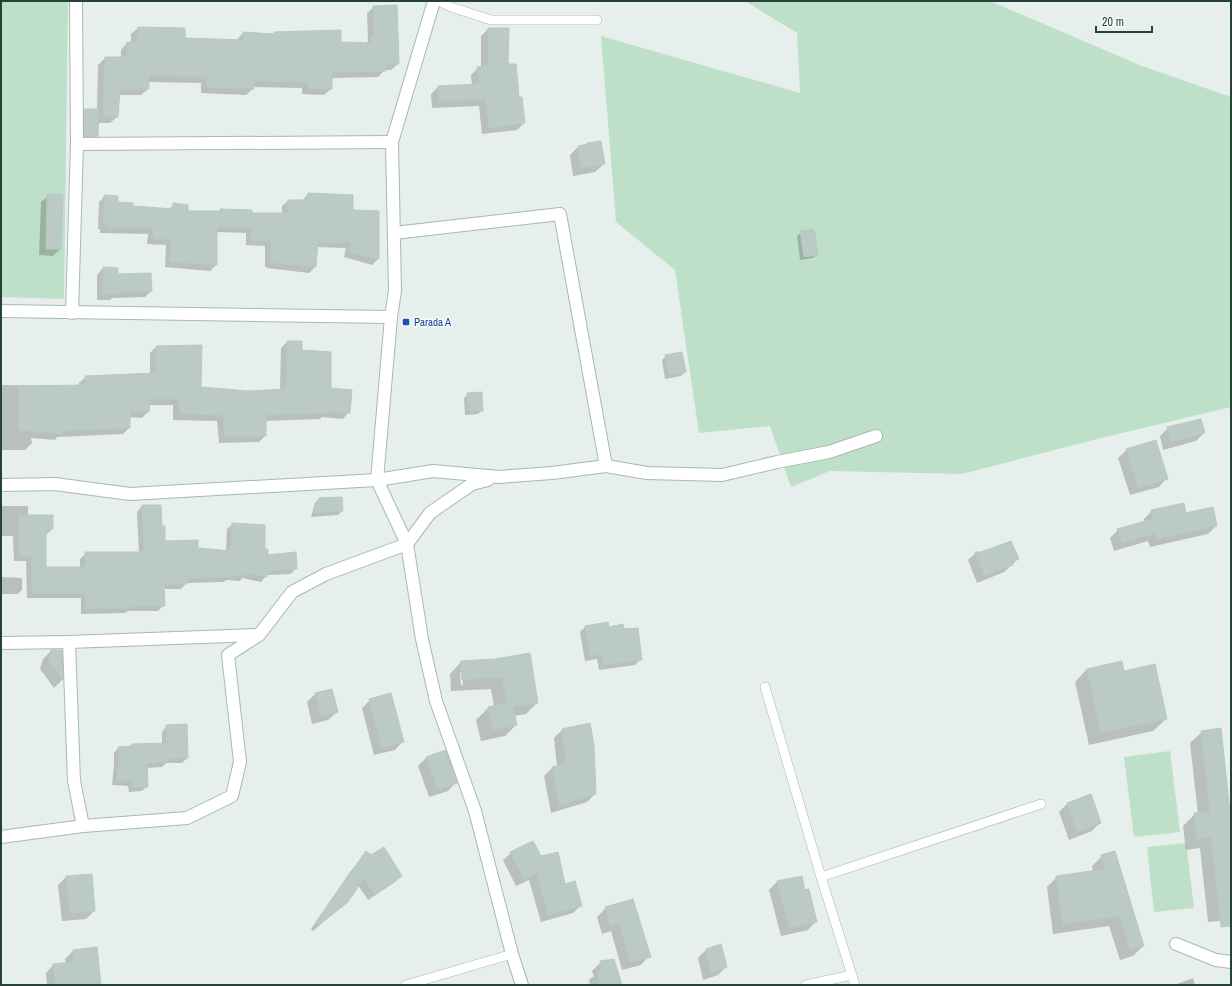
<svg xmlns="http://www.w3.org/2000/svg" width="1232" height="986" viewBox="0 0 1232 986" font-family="'Archivo Narrow',sans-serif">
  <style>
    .green { fill: #bfe0c8 }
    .shadow { fill: #0003; fill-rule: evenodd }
    .building { fill: #bbcac4; stroke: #b8c9c2 }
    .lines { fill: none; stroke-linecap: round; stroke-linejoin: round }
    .lane-casing { stroke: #a8b8b2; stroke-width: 10 }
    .street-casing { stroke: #a8b8b2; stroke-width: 14 }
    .lane { stroke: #fff; stroke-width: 9 }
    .street { stroke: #fff; stroke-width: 12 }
    .transit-dot { fill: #1a4fb4; stroke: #f7fbf9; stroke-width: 1.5 }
    .labels { text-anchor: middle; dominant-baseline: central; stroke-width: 3.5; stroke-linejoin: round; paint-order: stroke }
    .transit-label { font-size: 11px; fill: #164399; stroke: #f7fbf9; text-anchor: start }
  </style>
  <rect width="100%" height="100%" fill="#e6efeb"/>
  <g class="green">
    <path d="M1 1H68L64 299 1 297Z"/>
    <path d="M745 1H990L1142 66 1231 97V407L1101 438 962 474 830 471 791 487 770 426 699 433 675 270 616 222 601 36 800 93 797 33Z"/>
    <path d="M1170 751 1180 832 1134 837 1124 757Z"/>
    <path d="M1186 843 1194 908 1154 912 1147 847Z"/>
  </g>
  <g class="shadow">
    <path d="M374 7 398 64 391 70H385L378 77 331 78V89L324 95 302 94V88L253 87V89L246 95 201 93V83L148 82V89L141 95H118L117 117 110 123H97V136L93 140H81V114L85 110H97L98 65 105 58H121V50L127 43H131V34L138 28 184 39 236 41 243 33 272 35 275 33 340 43 365 44 368 41 367 13Z"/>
    <path d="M488 29 519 98 524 123 517 130 482 134 479 106 432 108 431 94 438 87 472 85 471 75 478 68H481V36Z"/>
    <path d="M586 146 604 164 595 172 573 176 570 155 578 147Z"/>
    <path d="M308 194 352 211 378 212V259L372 265 344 257 346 248 317 247 315 267 309 273 267 268V267H265V246L246 245V233L216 232V265L210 271 165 267 166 245 147 244 148 234 100 233V229H98L99 202 105 196 117 203 132 207 169 209 174 205 186 212H218L221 210 251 214H282V206L288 201H302Z"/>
    <path d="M48 196 60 249 53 256 39 255 41 202Z"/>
    <path d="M801 232 817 255 813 258 800 260 797 236Z"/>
    <path d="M103 268 117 275 151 291 145 297 112 298 110 300H97V275Z"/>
    <path d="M287 342 301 351 349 412 343 419 322 417 320 419 265 421V436L259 442 219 443 217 421 173 420V405H149L148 412 142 418 129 417V428L123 434 57 437 55 440 31 438 32 443 25 450H1V385L79 386V383L86 377 150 374V353L156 347 200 388 248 392 280 390 281 348Z"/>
    <path d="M666 356 685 372 681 376 665 379 662 360Z"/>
    <path d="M468 394 482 410 478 414 465 415 464 398Z"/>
    <path d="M1168 428 1204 433 1196 441 1163 450 1160 436Z"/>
    <path d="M1127 450 1167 478 1159 487 1130 495 1118 458Z"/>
    <path d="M319 499 342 511 338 515 311 517 315 503Z"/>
    <path d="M1 506H28V516L52 529 47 534H45V568H80V559L86 553H139L137 512 142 506 161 527 164 542 197 549 226 551 227 529 233 524 264 550 267 556 296 568 291 574 267 575 261 582 242 578 240 581 226 580 224 582 186 583 181 589H163L164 605 158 611H128L125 613 81 614V598H27L26 561H14L13 536H1Z"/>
    <path d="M1152 511 1185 514 1216 526 1208 534 1150 547 1148 541 1114 551 1110 538 1118 530 1144 522V519Z"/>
    <path d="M976 553 1018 559 1004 572 977 583 968 560Z"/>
    <path d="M1 577 22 578V590L18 594H1Z"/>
    <path d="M585 627 608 628 623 630 641 659 635 665 599 670 597 659 585 661 580 632Z"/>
    <path d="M51 651H61L62 680 54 688 40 669 43 659Z"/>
    <path d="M495 660 537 703 526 714 514 716 516 725 505 736 481 741 476 720 488 708 494 707 491 689 451 691 450 674 461 662ZM460 672H462L463 685H461Z"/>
    <path d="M1087 669 1123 672 1166 719 1153 731 1089 745 1075 682Z"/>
    <path d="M332 690 337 712 328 720 312 724 307 702 315 694Z"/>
    <path d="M370 700 403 741 395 750 374 755 362 708Z"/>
    <path d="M167 726 187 758 182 763H166L162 767 146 768 147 786 142 791 129 792 128 786 112 785 114 765V753L119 747H130L132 745 162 744V732Z"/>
    <path d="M562 730 595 794 587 802 551 813 544 776 552 768 557 767 554 738Z"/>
    <path d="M1202 732 1230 819H1231V917L1228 920 1208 922 1200 848 1186 850 1183 826 1195 814H1198L1190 743Z"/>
    <path d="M445 752 456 782 448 791 429 797 418 766 426 758Z"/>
    <path d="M1090 796 1100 823 1092 831 1069 840 1059 812 1067 804Z"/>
    <path d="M366 853 401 876 395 882 368 900 358 885 344 904 313 931 311 929 350 872Z"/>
    <path d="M511 853 540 857 581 905 573 913 541 922 529 880 516 886 503 860Z"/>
    <path d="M1102 856 1143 946 1133 956 1120 960 1109 926 1053 934 1047 887 1057 877 1093 872 1092 866Z"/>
    <path d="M66 877 94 911 86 919 62 921 58 885Z"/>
    <path d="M777 882 804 891 816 921 808 930 781 936 769 890Z"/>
    <path d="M633 900 649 956 641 965 622 970 611 931 602 934 597 917 606 908Z"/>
    <path d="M96 948 100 985H47L46 973 53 965 66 964 65 959 73 951Z"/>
    <path d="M707 949 726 967 718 975 703 980 698 958Z"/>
    <path d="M601 962 621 985H590L589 980 594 976 592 971Z"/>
    <path d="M1193 978 1195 985H1174Z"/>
  </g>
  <g class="building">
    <path d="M397 5 399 64H386V71L332 72V89L308 88V82L254 81V89L207 87V77L149 75V89H120L118 117 103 116 105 57H127V42H137L138 27 185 28V38L243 40V32L274 34V32L341 30V42L371 43V36H374L373 6Z"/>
    <path d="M488 28H509L508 64H516L519 97H522L525 123 489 128 486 99 439 101 438 86 479 84 477 67 488 66Z"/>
    <path d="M84 109H99L98 136H84Z"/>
    <path d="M601 141 605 164 581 168 578 146 587 144V143Z"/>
    <path d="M308 193 353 195V210L379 211V259L349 252 351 243 318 242 316 267 273 263V261H271V241L251 240 252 228 217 227V265L170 262 172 239H153V228L106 227V224H103L104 195 118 196V202L133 203V206L173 209V203L188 205V211H220V209L252 210V213H287L288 200H307Z"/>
    <path d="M47 194 63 195 61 249H46Z"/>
    <path d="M814 229 818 255 804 257 800 231Z"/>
    <path d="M103 267 118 268V274L151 273 152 291 118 292V294H103Z"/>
    <path d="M287 341H302V350L331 352V388L352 390 350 413 327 411 328 413 266 415V436L225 437 223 415 180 414 179 399H150L149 412 130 411V428L62 431V434L19 430V386L85 385V376L156 373V346L202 345 201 387 248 391 286 389Z"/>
    <path d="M682 352 686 372 669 375 665 355Z"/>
    <path d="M482 392 483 411H469L467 393Z"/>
    <path d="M1201 419 1205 433 1171 442 1167 427Z"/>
    <path d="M1156 440 1168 479 1138 488 1126 449Z"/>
    <path d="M342 497 343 511 314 513 319 498Z"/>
    <path d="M1184 503 1186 513 1213 507 1217 526 1157 539 1156 533 1122 543 1117 529 1153 519 1151 510Z"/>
    <path d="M142 505H161L162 526H165V541L198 540V548L230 551 232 523 265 525V549H268V555L296 552 297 569 269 571 267 577 246 573V576L231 575V577L187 579V584H164L165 606H131V608L86 609V593H32L31 556H19L18 515H53V529H46V567H85V552H144Z"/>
    <path d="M1011 541 1019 559 1011 562 1013 565 984 576 975 552H981Z"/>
    <path d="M608 622 609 627 623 624 624 629 638 628 642 660 604 665 602 654 590 656 585 626Z"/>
    <path d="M51 650H62L63 680 48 660Z"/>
    <path d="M530 653 538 703 513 707 517 725 493 730 488 707 507 703 502 677 462 680 461 661 495 659Z"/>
    <path d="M1122 661 1124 671 1155 664 1167 719 1101 733 1087 669Z"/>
    <path d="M332 689 338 712 320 716 315 693Z"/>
    <path d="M391 693 404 742 382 748 369 699Z"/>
    <path d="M590 723 594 745 596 794 559 806 552 767 566 764 562 729Z"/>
    <path d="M187 724 188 758 168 759V762L147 764 148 787H133V781L117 780 119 759 118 747 132 746V744L167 743 166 725Z"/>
    <path d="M1221 728 1231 822V926L1221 927 1211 837 1197 839 1194 813 1210 812 1201 731Z"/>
    <path d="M446 750 457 783 438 790 426 757Z"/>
    <path d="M1091 794 1101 823 1077 832 1067 803Z"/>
    <path d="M533 841 541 856 558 852 565 884 575 881 582 906 548 915 537 873 524 879 510 852Z"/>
    <path d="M384 847 402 876 374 894 364 878 348 902 319 925 316 922 366 851 371 855Z"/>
    <path d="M1115 851 1144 946 1130 950 1119 916 1063 924 1056 876 1105 869 1101 855Z"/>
    <path d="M92 874 95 911 70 914 66 876Z"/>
    <path d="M802 876 805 890 809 889 817 922 789 928 777 881Z"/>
    <path d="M633 899 651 957 630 962 619 923 610 926 605 907Z"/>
    <path d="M721 944 727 967 711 973 706 949Z"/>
    <path d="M97 947 101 985H56L53 964 74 962 73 950Z"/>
    <path d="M614 959 622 985H600L597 971 602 970 600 961Z"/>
  </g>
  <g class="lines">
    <g class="lane-casing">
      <g id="lane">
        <path d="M439 1 451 7 491 20H597"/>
        <path d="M765 687 821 877 855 985"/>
        <path d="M821 877 1041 804"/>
        <path d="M406 985 512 954"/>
        <path d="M806 985 852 975"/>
      </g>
    </g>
    <g class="street-casing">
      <g id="street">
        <path d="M434 1 392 142 395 291 391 317 377 480 407 544 422 639 436 701 475 811 512 954 522 985"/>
        <path d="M77 144 392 142"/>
        <path d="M394 233 560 214 606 466"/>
        <path d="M1 311 391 317"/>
        <path d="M72 313 77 144 76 1"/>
        <path d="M1 485 55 484 130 494 377 480 433 471 499 477 552 473 606 466 647 473 722 475 777 462 829 452 876 436"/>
        <path d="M69 642 74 781 83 826"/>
        <path d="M1 643 69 642 258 635"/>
        <path d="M1 837 83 826 187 818 232 796 240 762 228 655 259 635 292 592 326 574 407 544 430 513 472 484 488 480"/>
        <path d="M1176 944 1216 960 1231 962"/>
      </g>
    </g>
    <use href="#lane" class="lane"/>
    <use href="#street" class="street"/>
  </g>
  <rect class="transit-dot" x="402" y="318" width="8" height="8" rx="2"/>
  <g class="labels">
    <g class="transit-label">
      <text x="414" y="322">Parada A</text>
    </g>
  </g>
  <rect width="1232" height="986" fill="none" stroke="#24423a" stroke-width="4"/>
  <path d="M1096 26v6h56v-6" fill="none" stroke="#24423a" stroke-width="2"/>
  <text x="1102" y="26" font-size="12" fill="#24423a" stroke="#f7fbf9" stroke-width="3" paint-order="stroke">20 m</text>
</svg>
